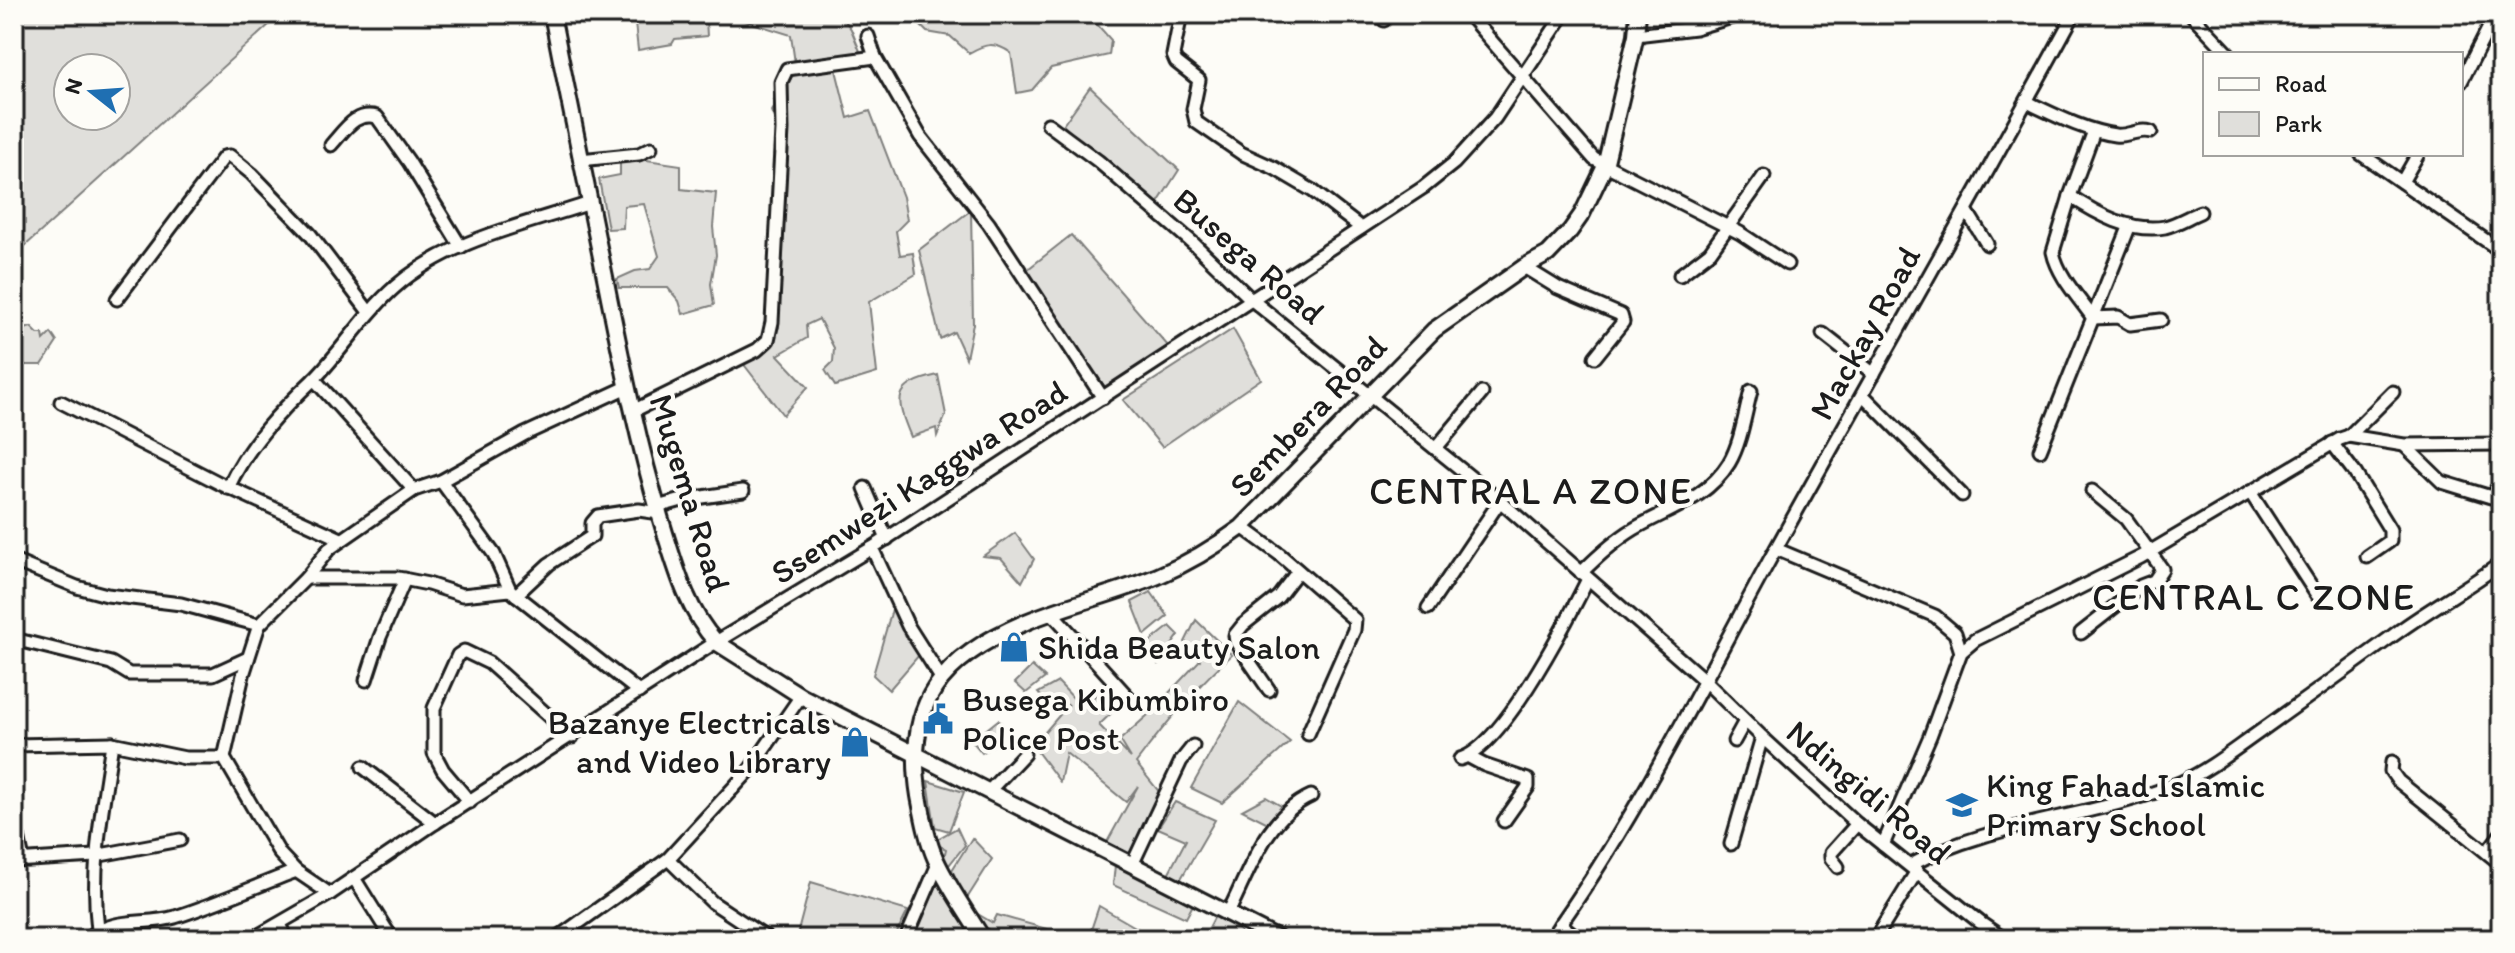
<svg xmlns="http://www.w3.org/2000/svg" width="2515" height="953" viewBox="0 0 2515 953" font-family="Itim,sans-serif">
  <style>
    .green { fill: #e0dfdb; stroke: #7e7e7c; stroke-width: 2; fill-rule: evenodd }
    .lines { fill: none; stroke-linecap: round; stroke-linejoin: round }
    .stream { stroke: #797876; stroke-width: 3 }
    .minor-casing { stroke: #1c1c1c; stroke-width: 17 }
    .tertiary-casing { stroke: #1c1c1c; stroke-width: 20 }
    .minor { stroke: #fdfcf7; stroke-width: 11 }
    .tertiary { stroke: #fdfcf7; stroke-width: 14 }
    .labels { text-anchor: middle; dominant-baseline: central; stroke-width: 8; stroke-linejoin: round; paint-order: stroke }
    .street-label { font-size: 34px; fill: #1c1c1c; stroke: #fdfcf7 }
    .poi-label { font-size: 34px; fill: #1c1c1c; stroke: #fdfcf7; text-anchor: start }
    .quarter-label { font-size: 38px; letter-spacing: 2px; fill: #1c1c1c; stroke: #fdfcf7 }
  </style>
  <rect width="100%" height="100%" fill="#fdfcf7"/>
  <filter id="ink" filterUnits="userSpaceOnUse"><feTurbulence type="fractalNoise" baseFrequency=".0125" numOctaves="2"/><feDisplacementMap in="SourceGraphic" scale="16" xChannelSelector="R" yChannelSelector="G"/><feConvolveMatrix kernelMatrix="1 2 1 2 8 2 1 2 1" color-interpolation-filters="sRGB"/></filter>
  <g filter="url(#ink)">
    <g class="green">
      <path d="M14 14H281L14 256ZM68 68H116V116H68Z"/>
      <path d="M634 14H840L851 29 862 56 845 60 836 70 848 118 870 111 903 197 907 220 896 231 900 255 913 253 916 274 869 302 877 373 835 386 825 370 833 362 834 348 819 319 806 325 807 338 778 355 808 387 783 415 742 362 768 350 779 327 776 301 783 252 781 214 787 161 781 152 788 125 775 121 771 111 796 70 791 35 736 18 706 19 707 36 675 39 672 44 638 50Z"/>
      <path d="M909 14H1088L1111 40 1109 55 1051 68 1032 90 1017 93 1011 53C995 42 986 43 969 53L950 36 927 32Z"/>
      <path d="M1090 87 1179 170 1154 209 1063 125Z"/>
      <path d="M633 158 681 165V189L716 193 713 227 716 255 711 284 714 305 683 314 679 301 668 288H619L617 279 635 271 650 269 659 256 644 204 624 206 623 228 608 229 599 179 620 175V159Z"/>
      <path d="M971 210 973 324 966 358 954 332 940 339 919 250Z"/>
      <path d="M1071 235 1169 347 1105 387 1023 273Z"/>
      <path d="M20 325 22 330 31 327 38 334H43L44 340 51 333 57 342 42 365H14V327Z"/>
      <path d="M1233 329 1261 379 1162 447 1123 400Z"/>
      <path d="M938 375 946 415 937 436 936 428 911 437C895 399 892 385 938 375Z"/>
      <path d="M1015 533 1034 559 1022 582 1001 558 983 556Z"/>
      <path d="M1151 592 1168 616 1145 635 1132 602Z"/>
      <path d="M893 606 920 654 889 690 873 675Z"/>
      <path d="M1196 620 1232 655C1196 686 1165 724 1136 763L1160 793 1128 862 1106 844 1138 786 1126 802 1066 753 1060 782 1033 746 1069 704 1055 712 1038 693 1058 682 1083 708 1109 681 1124 701 1099 725 1131 758 1120 740 1149 714 1200 660 1185 642Z"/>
      <path d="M1170 626 1179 635 1158 664 1146 645Z"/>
      <path d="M1032 666 1045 678 1026 693 1015 683Z"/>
      <path d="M1239 702 1290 742 1222 803 1191 788Z"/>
      <path d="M998 720 1012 733 982 753 972 741Z"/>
      <path d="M928 781 964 792 949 831 935 827Z"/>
      <path d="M1266 797 1286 809 1270 824 1242 810Z"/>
      <path d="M1175 802 1215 820 1179 882 1167 876 1186 840 1158 828Z"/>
      <path d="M957 828 965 845 945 870 942 865 946 849 932 842Z"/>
      <path d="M972 838 992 859 966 900 952 870Z"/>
      <path d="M1115 865 1195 901 1186 918 1113 885Z"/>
      <path d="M940 878 973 939H913Z"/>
      <path d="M811 882 908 911 894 939H796Z"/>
      <path d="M1099 906 1156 939H1088Z"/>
      <path d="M971 910 993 923 997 915 1082 939H989Z"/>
      <path d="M1216 914 1242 928 1238 939H1203Z"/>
    </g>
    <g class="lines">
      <path class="stream" d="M14 18 22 14"/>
      <g class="minor-casing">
        <g id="minor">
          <path d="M1181 14 1173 55 1176 62 1199 80 1193 109 1196 122 1241 153 1274 168 1313 191 1361 228"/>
          <path d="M1468 14 1594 159 1740 233 1787 264"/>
          <path d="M2191 14 2229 54"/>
          <path d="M1384 20 1388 14"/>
          <path d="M1636 35 1695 28 1742 14"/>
          <path d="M868 36 875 57 920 136 989 224 1103 398"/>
          <path d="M2461 82 2488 29 2492 14"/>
          <path d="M2027 102C2055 115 2083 130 2115 135 2128 137 2138 128 2151 132"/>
          <path d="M1048 124 1098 161 1194 244 1252 300 1500 501 1704 680 1762 737 1857 824 1982 924 2004 939"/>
          <path d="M2094 131 2070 196C2097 214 2131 233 2165 227 2177 224 2188 217 2200 212"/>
          <path d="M331 145C345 130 355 111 377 117L409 162 461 247"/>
          <path d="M2361 154 2501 251"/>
          <path d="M580 160 639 154 651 148"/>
          <path d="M2402 182 2418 154"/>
          <path d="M2070 196 2053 252C2058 276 2079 298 2093 318L2118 317 2130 324 2161 320"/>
          <path d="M1966 210 1987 244"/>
          <path d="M1524 267 1558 288 1621 315 1623 322 1595 357"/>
          <path d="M1680 275 1710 252 1764 176"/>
          <path d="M117 299 224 157 230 156 252 174 310 234 369 312"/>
          <path d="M1823 334 1874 374"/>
          <path d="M1863 395 1962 495"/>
          <path d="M61 402 221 484 341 539"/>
          <path d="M633 411 757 350 768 340 772 322 782 130 781 82 787 69 875 57"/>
          <path d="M2349 436 2393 392"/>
          <path d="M2332 443 2355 473 2390 530V541L2367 557"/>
          <path d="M2404 445 2442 482 2491 497 2501 483"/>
          <path d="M1436 448 1482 393"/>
          <path d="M2040 450 2130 225"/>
          <path d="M441 481 494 554 510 590 639 692"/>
          <path d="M228 488C247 446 281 410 314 379"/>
          <path d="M865 488 887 539"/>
          <path d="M414 490 314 379C343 350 364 314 395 287 448 240 524 225 590 203"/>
          <path d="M2250 492 2317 595"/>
          <path d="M657 507 682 500 743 491"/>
          <path d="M1242 527 1279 554 1355 620 1354 630 1308 734"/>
          <path d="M872 548 908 626 941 678"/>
          <path d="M1776 549 1935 616 1955 633 1961 652"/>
          <path d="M14 561 77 587 107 595 181 604 259 625"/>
          <path d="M1581 573C1597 557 1614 541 1634 529 1668 509 1707 499 1729 463 1741 443 1745 413 1751 391"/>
          <path d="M306 578H398L428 584 462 595 510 590"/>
          <path d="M516 595 549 564 592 536V523L598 516 639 510 659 513"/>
          <path d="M1428 608 1500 501"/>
          <path d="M1052 613 1130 699"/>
          <path d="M2081 633 2141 586 2154 581 2162 569 2126 519 2092 491"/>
          <path d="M14 639 111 663 129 674H213L248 658"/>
          <path d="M366 680 380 637 405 579"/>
          <path d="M1269 690 1236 642 1235 635 1243 625 1278 597 1298 571"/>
          <path d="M1734 741 1745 721"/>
          <path d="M14 745 112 743 185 758H224"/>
          <path d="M1469 757 1484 765 1528 780V787L1504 821"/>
          <path d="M1460 759C1503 747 1567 621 1588 579"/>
          <path d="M2392 762 2391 771 2398 781 2501 864"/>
          <path d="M363 767 435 823"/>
          <path d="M988 792 1024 754"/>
          <path d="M470 802 443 770 434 753V708L458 655 464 651 489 663 572 737"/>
          <path d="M14 817 23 860"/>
          <path d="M1731 844 1762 737"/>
          <path d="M1883 845 1930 736 1961 652 1975 640 2141 557 2340 439 2349 436 2404 445 2501 444"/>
          <path d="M2487 852 2501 834"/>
          <path d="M668 859 712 902 768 939"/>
          <path d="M14 861 95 856 180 840"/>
          <path d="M1132 865 1181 761 1193 746"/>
          <path d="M1911 865C1994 820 2094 819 2182 782 2206 771 2227 755 2248 740 2296 706 2343 672 2391 637 2427 610 2465 590 2501 563"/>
          <path d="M1838 867 1831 858V853L1857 824"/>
          <path d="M354 878 392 939"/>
          <path d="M330 894 296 871 280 854 224 758 243 675 259 625 306 578 329 549 414 490 441 481 525 434 627 387"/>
          <path d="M1228 913C1249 872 1266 816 1311 796"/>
          <path d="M280 924 287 939"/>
          <path d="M1560 924 1579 939"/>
          <path d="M98 930C90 865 103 807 112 743"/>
          <path d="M87 939C114 916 144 926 175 917 216 904 256 886 296 871"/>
          <path d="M252 939 330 894 435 823 716 642 872 548 1424 187 1454 163 1495 118 1564 14"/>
          <path d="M556 939 668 859 749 771 801 696"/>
          <path d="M906 939 938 864"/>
          <path d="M1550 939C1637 818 1702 683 1774 552 1873 373 1976 195 2074 14"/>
          <path d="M1875 939 1917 871"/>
        </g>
      </g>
      <g class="tertiary-casing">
        <g id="tertiary">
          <path d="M552 14C569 102 587 190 605 277 622 363 639 449 665 533 677 572 688 611 716 642L801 696 1278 939"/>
          <path d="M983 939C967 913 949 888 936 860 927 840 923 817 919 796 904 702 942 658 1026 622 1069 604 1115 594 1158 576 1189 563 1215 547 1242 527L1434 330 1524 267 1548 254 1570 231 1582 214 1605 166 1636 35 1638 14"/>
        </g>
      </g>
      <use href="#minor" class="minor"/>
      <use href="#tertiary" class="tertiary"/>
    </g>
  </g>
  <defs>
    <g id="shop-bare" transform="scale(2.4)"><path d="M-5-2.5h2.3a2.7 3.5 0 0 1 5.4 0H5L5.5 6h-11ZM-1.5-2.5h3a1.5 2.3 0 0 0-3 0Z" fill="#1f6fb2" stroke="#fdfcf7" stroke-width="2.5" paint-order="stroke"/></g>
    <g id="civic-bare" transform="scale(2.4)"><path d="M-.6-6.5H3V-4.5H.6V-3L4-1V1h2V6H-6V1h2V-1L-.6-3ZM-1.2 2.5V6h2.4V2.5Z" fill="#1f6fb2" stroke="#fdfcf7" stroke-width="2.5" paint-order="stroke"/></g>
    <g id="school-bare" transform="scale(2.4)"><path d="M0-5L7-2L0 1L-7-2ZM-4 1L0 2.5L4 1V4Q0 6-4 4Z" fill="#1f6fb2" stroke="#fdfcf7" stroke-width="2.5" paint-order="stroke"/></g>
  </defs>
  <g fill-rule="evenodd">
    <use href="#shop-bare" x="1014" y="647"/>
    <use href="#civic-bare" x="938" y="719"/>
    <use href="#shop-bare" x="855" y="742"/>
    <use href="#school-bare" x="1962" y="805"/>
  </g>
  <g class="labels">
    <g class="street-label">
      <text transform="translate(1249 256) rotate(41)">Busega Road</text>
      <text transform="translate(1865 333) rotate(-61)">Mackay Road</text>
      <text transform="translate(1308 416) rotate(-46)">Sembera Road</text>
      <text transform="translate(919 482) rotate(-33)">Ssemwezi Kaggwa Road</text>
      <text transform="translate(690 493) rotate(73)">Mugema Road</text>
      <text transform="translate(1869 792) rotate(40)">Ndingidi Road</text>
    </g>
    <g class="poi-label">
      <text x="1038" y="647">Shida Beauty Salon</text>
      <text x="962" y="699">Busega Kibumbiro<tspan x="962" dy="39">Police Post</tspan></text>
      <text x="831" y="722" text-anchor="end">Bazanye Electricals<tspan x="831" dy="39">and Video Library</tspan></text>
      <text x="1986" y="785">King Fahad Islamic<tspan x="1986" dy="39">Primary School</tspan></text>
    </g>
    <g class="quarter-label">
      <text x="1531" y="491">CENTRAL A ZONE</text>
      <text x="2254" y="597">CENTRAL C ZONE</text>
    </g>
  </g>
  <rect width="2515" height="953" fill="none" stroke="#fdfcf7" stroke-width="48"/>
  <rect x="24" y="24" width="2467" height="905" fill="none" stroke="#1c1c1c" stroke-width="3" filter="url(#ink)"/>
  <rect x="2203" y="52" width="260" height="104" fill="#fdfcf7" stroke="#a3a29f" stroke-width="2"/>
  <rect x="2219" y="78" width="40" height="12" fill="#fdfcf7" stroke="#a3a29f" stroke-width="2"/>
  <text x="2275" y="92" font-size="24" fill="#1c1c1c">Road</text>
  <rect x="2219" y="112" width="40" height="24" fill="#e0dfdb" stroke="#a3a29f" stroke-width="2"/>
  <text x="2275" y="132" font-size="24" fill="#1c1c1c">Park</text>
  <g transform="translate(92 92) rotate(287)"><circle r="38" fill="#fdfcf7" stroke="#a3a29f" stroke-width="2"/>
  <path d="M0-6L14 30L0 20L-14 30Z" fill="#1f6fb2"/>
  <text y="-12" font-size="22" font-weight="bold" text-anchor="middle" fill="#1c1c1c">N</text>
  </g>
</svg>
